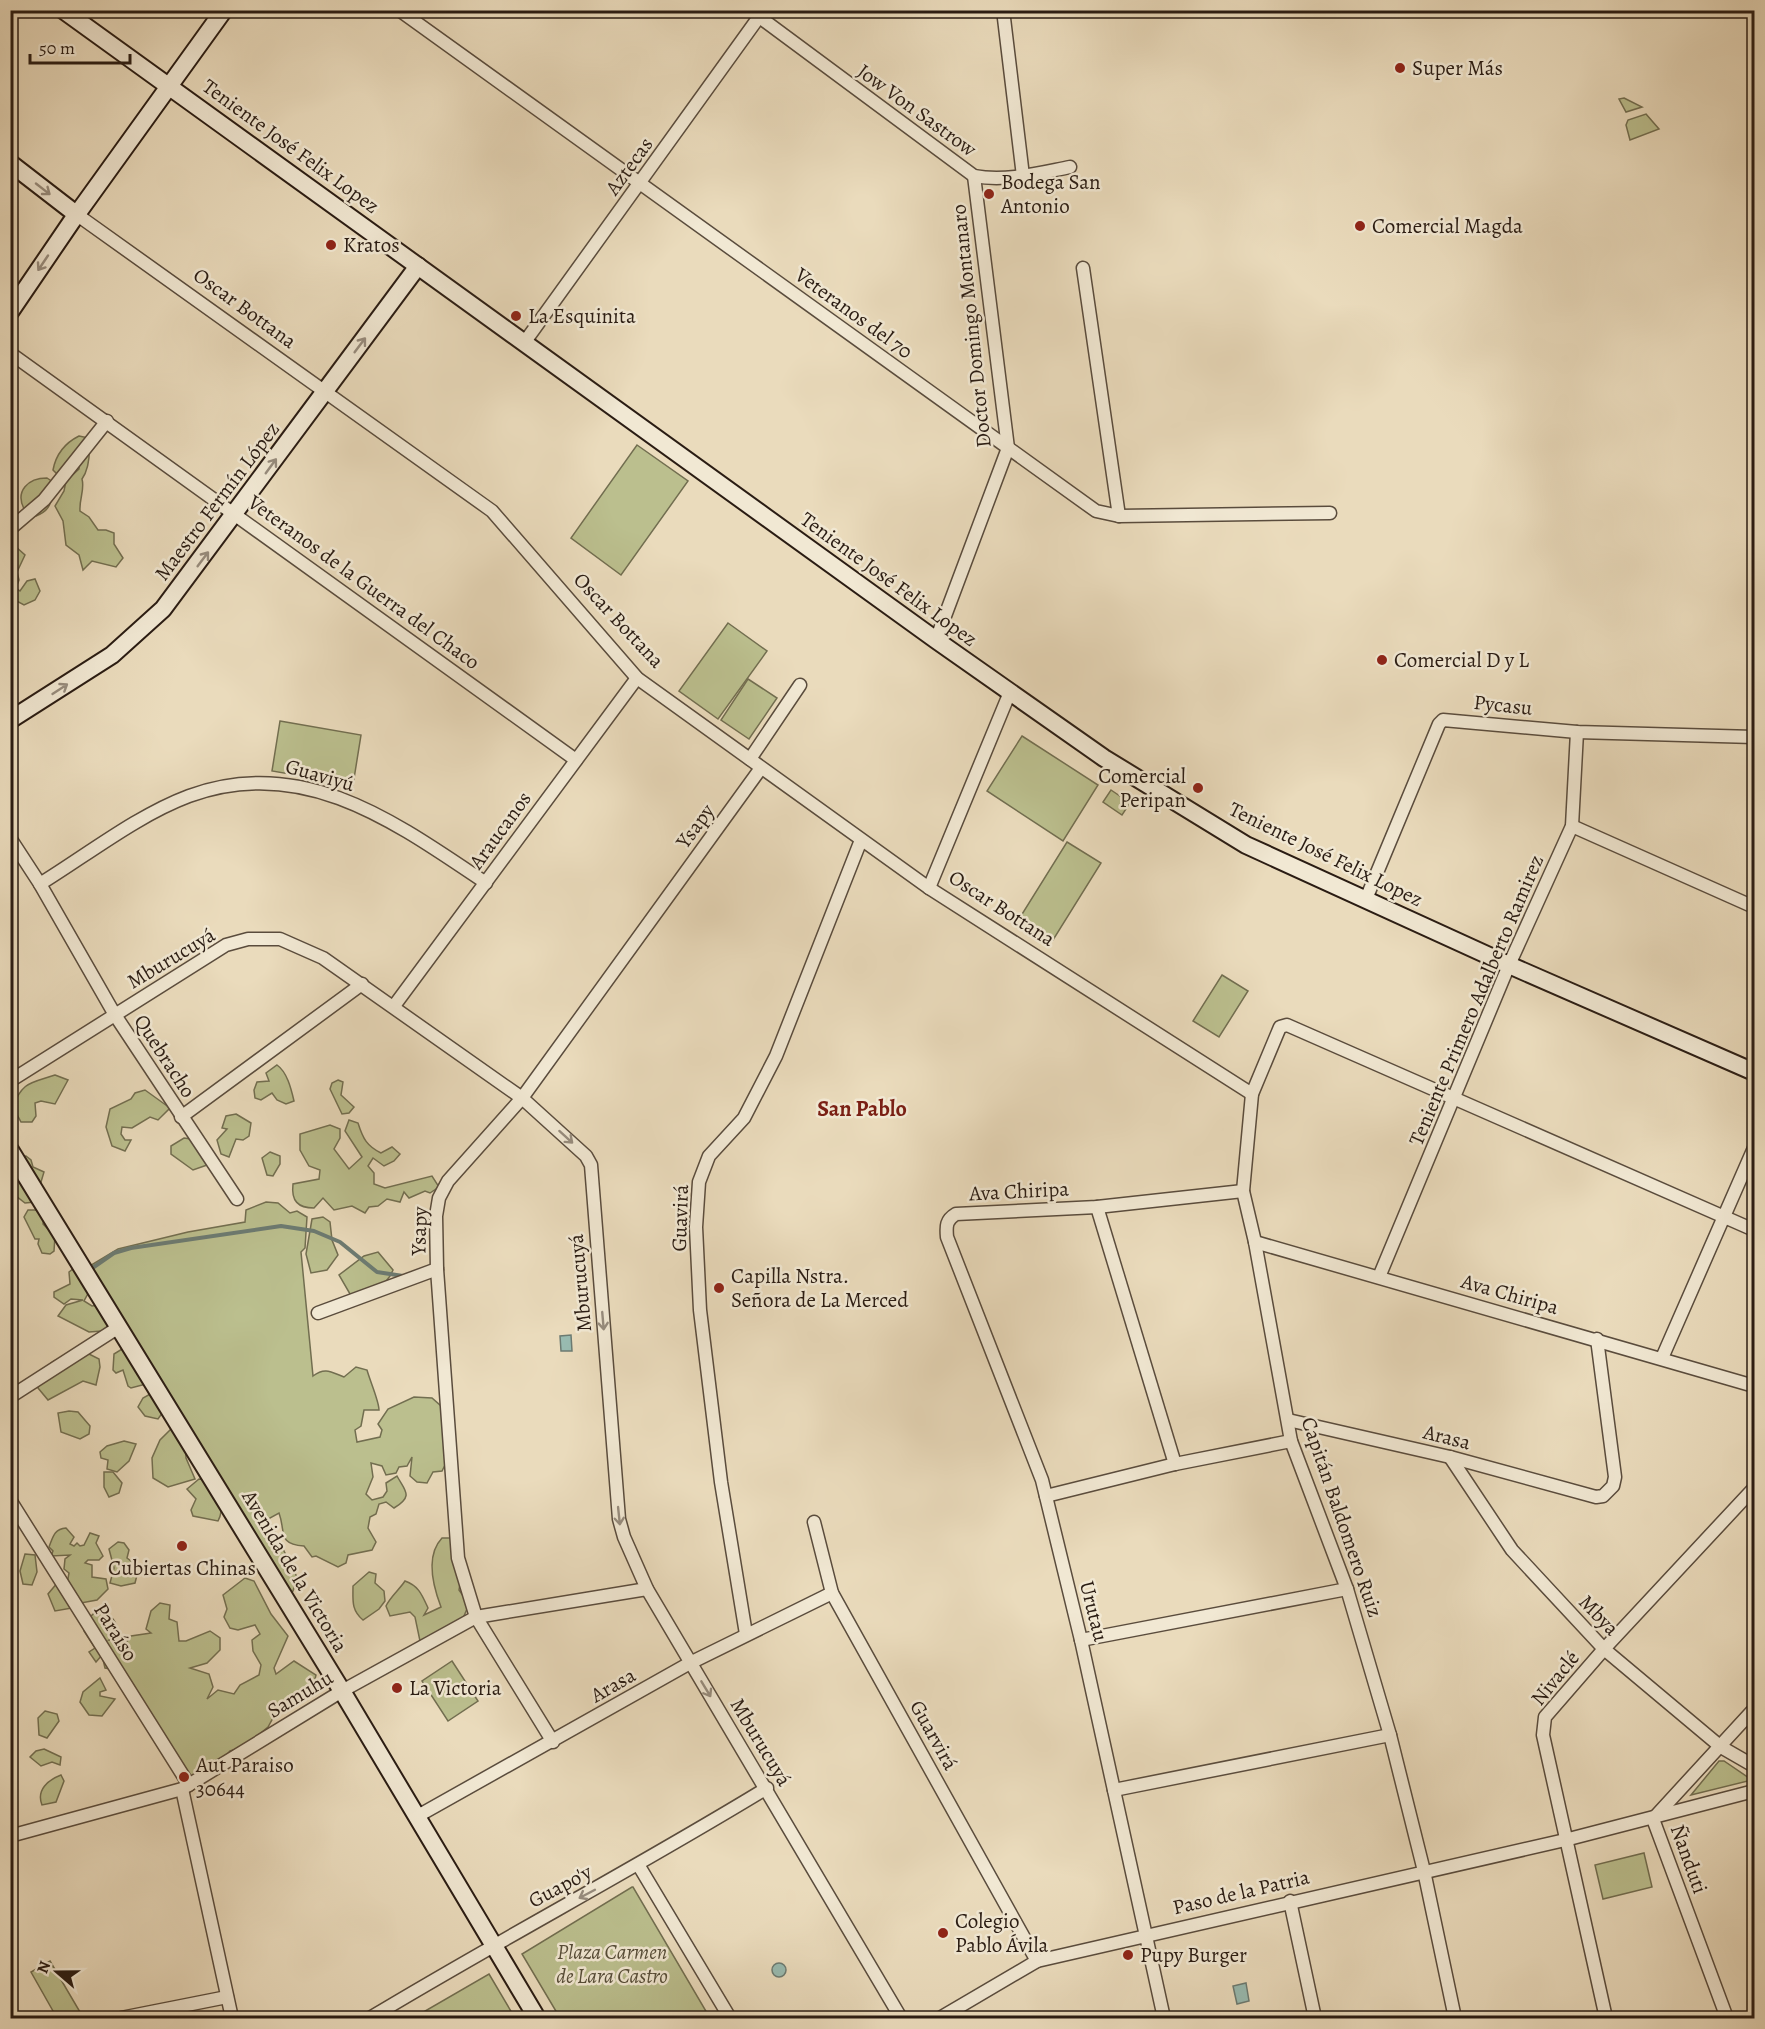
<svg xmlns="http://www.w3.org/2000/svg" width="1765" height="2029" viewBox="0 0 1765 2029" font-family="Alegreya,serif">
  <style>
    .green { fill: #bbbf8e; stroke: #726e50; stroke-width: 1.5 }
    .water { fill: #98bbb1; stroke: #6c7b72; stroke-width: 1.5 }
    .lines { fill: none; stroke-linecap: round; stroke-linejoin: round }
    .stream { stroke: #6c7b72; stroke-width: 4 }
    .street-casing { stroke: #5a4c3d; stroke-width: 15 }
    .secondary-casing { stroke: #2a1c13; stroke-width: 20 }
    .street { stroke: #f1e8d3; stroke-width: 12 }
    .secondary { stroke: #f1e8d3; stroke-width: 16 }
    .oneway { stroke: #978c7d }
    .poi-dot { fill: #8f2418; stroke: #f1e8d3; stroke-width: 2 }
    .labels { text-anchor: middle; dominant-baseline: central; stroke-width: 5; stroke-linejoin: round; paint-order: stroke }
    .poi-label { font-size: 21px; fill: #2a1c13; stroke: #f1e8d3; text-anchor: start }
    .street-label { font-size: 21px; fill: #2a1c13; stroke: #f1e8d3 }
    .park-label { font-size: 21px; font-style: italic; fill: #564d38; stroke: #f1e8d3 }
    .neighbourhood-label { font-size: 22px; font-weight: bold; fill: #7a1f14; stroke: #f1e8d3 }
  </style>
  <rect width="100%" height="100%" fill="#eadbbc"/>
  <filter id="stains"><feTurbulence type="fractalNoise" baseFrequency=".00333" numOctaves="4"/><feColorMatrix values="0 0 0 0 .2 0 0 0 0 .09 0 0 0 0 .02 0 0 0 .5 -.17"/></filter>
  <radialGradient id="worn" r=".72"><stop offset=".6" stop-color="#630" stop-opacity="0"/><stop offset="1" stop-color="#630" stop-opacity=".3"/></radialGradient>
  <g class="green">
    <path d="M1624 98 1642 107 1626 112 1619 99Z"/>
    <path d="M1646 114 1659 129 1630 140 1626 125 1628 120Z"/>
    <path d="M79 436 89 438C90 451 90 468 82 479 85 490 79 499 80 511L89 517 98 530H106L114 533V544L123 558 116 567 92 561 83 570 79 555 66 545 63 521 55 506 64 491 66 481 79 469V460L57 474 53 470C56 454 65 443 79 436Z"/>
    <path d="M637 445 688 481 621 575 571 538Z"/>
    <path d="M47 478 53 482C51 498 54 509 36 516L24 509C15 491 28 478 47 478Z"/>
    <path d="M15 546 25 555 17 572 19 580 16 588 20 591 27 581 35 579 40 591 35 600 24 605 11 598V547Z"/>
    <path d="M728 623 767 651 718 719 679 691Z"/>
    <path d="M748 679 777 698 749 739 721 720Z"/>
    <path d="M280 721 361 735 353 785 272 771Z"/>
    <path d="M1022 736 1098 785 1063 841 987 791Z"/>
    <path d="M1111 790 1130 803 1122 815 1103 802Z"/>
    <path d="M1067 842 1101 863 1053 940 1019 919Z"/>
    <path d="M1222 975 1248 991 1219 1037 1193 1021Z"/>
    <path d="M277 1065C287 1072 291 1088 294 1101L286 1104 277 1100 272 1093 261 1100 255 1098 254 1090 257 1082 269 1081 266 1073Z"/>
    <path d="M55 1075 68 1080 55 1104 41 1101 35 1103 36 1116 32 1122H21L13 1107C22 1081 32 1083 55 1075Z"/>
    <path d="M338 1080 343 1082 341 1095 354 1107 349 1113 342 1114 330 1089 332 1083Z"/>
    <path d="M145 1090 170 1108 158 1120 150 1117 132 1128 122 1127 121 1134 125 1140H131L125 1151 112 1146 106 1127 110 1109 131 1099 135 1093Z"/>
    <path d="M236 1114 251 1123 249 1136 243 1140 236 1139 229 1157 221 1154 217 1140 227 1129 222 1128 226 1116Z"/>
    <path d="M349 1120 358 1123C363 1139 367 1146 381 1153L392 1147 400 1154 394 1161 384 1166 373 1158 368 1166 374 1173V1184L385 1188 432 1176 439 1187 430 1193 425 1191 409 1198 404 1192 400 1202 387 1199 378 1206 369 1207 365 1213 352 1206 334 1210 323 1198 314 1208C298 1208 291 1201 293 1184L319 1179 320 1170 309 1166 300 1150V1134L330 1125 340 1129V1138L334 1149 349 1169 362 1157 345 1131Z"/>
    <path d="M184 1138 191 1139 207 1165 193 1170 171 1154V1146Z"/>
    <path d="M270 1152 280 1156V1164L273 1176 267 1175 262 1158Z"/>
    <path d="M26 1156 31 1160 33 1167 44 1172 35 1202 25 1203 11 1192 10 1166 15 1157Z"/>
    <path d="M266 1202 278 1203 290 1213 297 1211 307 1217 305 1248 301 1252 313 1376C325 1367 331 1372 344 1377L356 1367 367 1370C370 1381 379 1401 379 1410H364L361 1426 355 1430 357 1442 380 1437 382 1430 378 1424 388 1409 414 1397 432 1398 441 1406 444 1425 443 1435 448 1459 442 1471 433 1472 427 1483 417 1482 410 1476 412 1457 407 1466 399 1467 396 1473 386 1475 382 1466 371 1463 373 1477 366 1494 372 1500 383 1497 387 1491 386 1483 397 1476C405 1491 414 1496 394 1508L386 1502 379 1504 376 1514 370 1517 368 1528 376 1542 372 1550 348 1555 346 1563 338 1567 316 1556 312 1557 304 1546C277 1544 286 1532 279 1513L268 1519 297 1577 293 1591 287 1595 88 1267 118 1249 188 1232 245 1222 246 1210Z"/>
    <path d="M28 1210H37L44 1216 43 1224 55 1236 54 1251 50 1254 42 1253 38 1244 39 1239H35L24 1217Z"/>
    <path d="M323 1217 330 1222 332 1240 338 1255 327 1270 311 1273 306 1254 312 1219Z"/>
    <path d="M378 1252 393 1270C387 1287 367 1294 350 1294L339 1275 364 1256Z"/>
    <path d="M74 1268 91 1288 84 1301 92 1306 98 1305 110 1324 102 1331 89 1332 58 1316 66 1305 83 1300 71 1299 64 1304 54 1297V1292L70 1284 69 1272Z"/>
    <path d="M122 1349 129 1351 146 1384 131 1388 128 1386 123 1370 116 1373 113 1370 114 1354Z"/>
    <path d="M85 1352 99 1359 100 1367 96 1385 83 1381 48 1400 38 1388C45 1359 58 1357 85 1352Z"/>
    <path d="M152 1393 163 1412 158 1419 145 1416 138 1407 143 1398Z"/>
    <path d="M69 1411 78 1412 90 1426 89 1434 80 1439 61 1432 58 1413Z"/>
    <path d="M173 1427 185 1440 186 1458 195 1479 168 1487 153 1478 152 1458 160 1440Z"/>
    <path d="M124 1441 136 1444 129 1461 117 1472 107 1469 108 1460 101 1458 100 1452 107 1446Z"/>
    <path d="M104 1472H113L122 1483 119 1493 109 1497 104 1487Z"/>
    <path d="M199 1479 205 1480C214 1493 227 1505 218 1521L193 1516 191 1510 196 1499 187 1489Z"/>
    <path d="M66 1528 74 1537 70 1544 74 1546 77 1543 80 1546 84 1545 90 1533 99 1536 96 1543 103 1556 99 1560H88L85 1563 92 1565V1577L106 1579 108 1589 97 1600 81 1603 67 1584 69 1573 64 1569 65 1559 70 1555 51 1556 53 1551 49 1547C53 1537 54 1529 66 1528Z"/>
    <path d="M442 1538H452L462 1572 459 1590 469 1604 464 1616 430 1642 420 1641 415 1617 410 1612 390 1616 386 1606C390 1597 399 1590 405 1581 419 1586 422 1595 428 1608L424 1615 441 1607C433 1586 425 1556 442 1538Z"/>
    <path d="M118 1542 124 1543 129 1550 127 1558 139 1567 135 1583 121 1586 110 1583 114 1568 109 1549Z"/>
    <path d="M25 1554 35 1555 37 1572 32 1585 23 1584 20 1571Z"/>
    <path d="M369 1572 376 1574 375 1583 384 1591 385 1601 379 1609 363 1620C351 1610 353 1600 353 1586Z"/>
    <path d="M245 1578 254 1581 271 1614 288 1636 274 1668 276 1674 294 1661 316 1675 313 1687 273 1718 268 1727 244 1747 230 1751 224 1758 193 1776 180 1775 111 1669 105 1668 102 1655 96 1662 89 1652 95 1648 84 1631 83 1623 99 1609C110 1615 120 1621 116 1636L109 1640 126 1643 131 1636 151 1633 146 1629 151 1611 160 1603 170 1605 169 1619 177 1622 179 1641H186L210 1631 220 1638V1650L207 1663 190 1668 209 1674 213 1687 207 1699 218 1690 234 1694 240 1685 259 1675 261 1665 253 1651 252 1640 260 1634 255 1625 238 1630 230 1628 224 1617 227 1609 223 1595Z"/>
    <path d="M58 1582 72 1608 55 1611 48 1594Z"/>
    <path d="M452 1661 478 1701 448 1721 422 1681Z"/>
    <path d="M100 1678 106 1690 100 1692V1696L115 1699 102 1716 89 1715 80 1702 83 1692Z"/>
    <path d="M45 1711 57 1714 59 1721 47 1738 39 1735 38 1718Z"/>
    <path d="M44 1749 61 1757 60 1765 52 1762 41 1766 30 1757 36 1751Z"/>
    <path d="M1719 1761H1724L1752 1780 1691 1795Z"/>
    <path d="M61 1775 64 1781 56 1802 42 1805C36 1790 48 1780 61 1775Z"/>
    <path d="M1644 1853 1652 1887 1603 1899 1595 1865Z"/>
    <path d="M632 1887H633L710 2018H560L522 1954Z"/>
    <path d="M50 1961 80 2012 69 2018H57L31 1972Z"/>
    <path d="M489 1974 515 2018H413Z"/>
  </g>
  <g class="water">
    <path d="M571 1335 572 1351H561L560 1336Z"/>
    <circle cx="779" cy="1970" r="7"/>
    <path d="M1246 1983 1249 2001 1237 2004 1233 1986Z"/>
  </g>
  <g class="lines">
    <path class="stream" d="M91 1269 114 1253 131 1248 281 1226 314 1231 340 1242 377 1272 403 1276"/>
    <g class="street-casing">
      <g id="street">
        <path d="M399 10 1096 511 1119 516 1330 513"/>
        <path d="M750 10 974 176C1006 182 1039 173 1070 167"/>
        <path d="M1003 10 1023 176"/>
        <path d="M76 214 492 511 637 678 929 888 1252 1094"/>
        <path d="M1083 268 1119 516"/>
        <path d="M524 343 764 10"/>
        <path d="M10 353 576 760"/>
        <path d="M10 529 44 500 107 421"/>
        <path d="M936 640 1008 448 974 176"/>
        <path d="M750 759 800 685"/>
        <path d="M1572 826 1754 907"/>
        <path d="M10 838 40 884 115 1015 237 1199"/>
        <path d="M40 884C87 855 138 815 189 796 303 754 395 822 486 883"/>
        <path d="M929 888 1010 692"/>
        <path d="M1366 899 1439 724 1443 720 1577 732 1754 737"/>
        <path d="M394 1006 637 678"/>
        <path d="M10 1081 226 945 248 939H280L323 958 522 1098 586 1156 591 1165 619 1519 624 1537 647 1589 901 2018"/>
        <path d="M181 1117 362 984"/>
        <path d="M1097 1207 1175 1464"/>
        <path d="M1255 1242 1754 1386"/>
        <path d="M1379 1277 1509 965 1572 826 1577 732"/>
        <path d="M318 1313 437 1269"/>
        <path d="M1662 1358 1754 1148"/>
        <path d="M10 1397 119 1327"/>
        <path d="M1288 1420 1450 1457 1596 1497 1603 1496 1613 1486 1615 1477 1597 1339"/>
        <path d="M1450 1457 1512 1550 1604 1649 1721 1747 1754 1766"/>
        <path d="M1046 1496 1175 1464 1291 1441"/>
        <path d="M10 1500 189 1785"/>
        <path d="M814 1522 832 1593 1037 1961"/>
        <path d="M746 1634 721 1482 700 1310 696 1227 699 1182 709 1156 744 1118 776 1056 861 840"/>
        <path d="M1081 1640 1347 1589"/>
        <path d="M553 1742 476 1617 458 1558 437 1269 436 1216 439 1198 448 1181 522 1098 761 768"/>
        <path d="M182 1789 232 2018"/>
        <path d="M1114 1790 1390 1735"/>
        <path d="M416 1817 690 1663 832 1593"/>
        <path d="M10 1836 182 1789 342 1691 476 1617 647 1589"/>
        <path d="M639 1866 730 2018"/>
        <path d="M1290 1901 1315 2018"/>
        <path d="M121 2018 227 1997"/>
        <path d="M370 2018C501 1939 636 1868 767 1788"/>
        <path d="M940 2018 1037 1961 1565 1840 1754 1791"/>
        <path d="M1164 2018 1081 1640 1042 1480 947 1237C946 1226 946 1220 956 1214L1097 1207 1243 1191"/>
        <path d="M1455 2018 1424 1871 1390 1735 1347 1589 1291 1441 1255 1242 1243 1191 1252 1094 1280 1027 1287 1025 1754 1230"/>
        <path d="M1606 2018 1543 1735 1545 1717 1604 1649 1754 1488"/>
        <path d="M1727 2018 1653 1819 1754 1709"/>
      </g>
    </g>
    <g class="secondary-casing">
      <g id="secondary">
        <path d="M63 10 936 640 1104 758 1246 845 1509 965 1754 1072"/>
        <path d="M10 163 76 214"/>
        <path d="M10 312 72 221 224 10"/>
        <path d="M10 720 112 655 163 609 418 266"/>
        <path d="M10 1150 342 1691 537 2018"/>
      </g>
    </g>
    <use href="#street" class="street"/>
    <use href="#secondary" class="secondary"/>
  </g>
  <defs><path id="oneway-shaft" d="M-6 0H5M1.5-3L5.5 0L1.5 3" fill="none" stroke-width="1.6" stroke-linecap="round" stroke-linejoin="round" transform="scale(1.5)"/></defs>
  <g class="oneway">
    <use href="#oneway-shaft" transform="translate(43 189) rotate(38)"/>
    <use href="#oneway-shaft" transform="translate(43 263) rotate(124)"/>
    <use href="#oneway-shaft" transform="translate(360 345) rotate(-53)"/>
    <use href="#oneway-shaft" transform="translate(271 466) rotate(-54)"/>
    <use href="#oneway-shaft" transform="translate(203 559) rotate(-53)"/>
    <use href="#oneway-shaft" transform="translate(60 689) rotate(-33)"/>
    <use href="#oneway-shaft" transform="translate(566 1137) rotate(42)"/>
    <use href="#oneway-shaft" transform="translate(603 1321) rotate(85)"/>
    <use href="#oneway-shaft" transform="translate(619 1516) rotate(84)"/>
    <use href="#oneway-shaft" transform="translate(706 1689) rotate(59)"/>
    <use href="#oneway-shaft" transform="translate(587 1894) rotate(152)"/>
  </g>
  <g class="poi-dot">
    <circle cx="1400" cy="68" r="6"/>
    <circle cx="989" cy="194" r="6"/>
    <circle cx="1360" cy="226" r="6"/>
    <circle cx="331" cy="245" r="6"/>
    <circle cx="516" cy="316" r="6"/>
    <circle cx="1382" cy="660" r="6"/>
    <circle cx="1198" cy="788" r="6"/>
    <circle cx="719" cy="1288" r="6"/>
    <circle cx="182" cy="1546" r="6"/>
    <circle cx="397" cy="1688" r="6"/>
    <circle cx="184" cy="1777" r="6"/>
    <circle cx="943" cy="1933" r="6"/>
    <circle cx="1128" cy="1955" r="6"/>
  </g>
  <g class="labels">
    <g class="poi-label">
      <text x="1412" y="68">Super Más</text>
      <text x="1001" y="182">Bodega San<tspan x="1001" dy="24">Antonio</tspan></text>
      <text x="1372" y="226">Comercial Magda</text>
      <text x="343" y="245">Kratos</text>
      <text x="528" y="316">La Esquinita</text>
      <text x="1394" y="660">Comercial D y L</text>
      <text x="1186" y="776" text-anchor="end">Comercial<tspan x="1186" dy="24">Peripan</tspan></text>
      <text x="731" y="1276">Capilla Nstra.<tspan x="731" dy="24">Señora de La Merced</tspan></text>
      <text x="182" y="1568" text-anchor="middle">Cubiertas Chinas</text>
      <text x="409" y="1688">La Victoria</text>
      <text x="196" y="1765">Aut Paraiso<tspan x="196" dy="24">30644</tspan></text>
      <text x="955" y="1921">Colegio<tspan x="955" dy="24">Pablo Ávila</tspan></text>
      <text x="1140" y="1955">Pupy Burger</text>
    </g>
    <g class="street-label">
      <text transform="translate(917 110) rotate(36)">Jow Von Sastrow</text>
      <text transform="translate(291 146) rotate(36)">Teniente José Felix Lopez</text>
      <text transform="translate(629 166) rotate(-54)">Aztecas</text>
      <text transform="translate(245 308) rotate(36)">Oscar Bottana</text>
      <text transform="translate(854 313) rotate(36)">Veteranos del 70</text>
      <text transform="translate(971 326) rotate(-96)">Doctor Domingo Montanaro</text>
      <text transform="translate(217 501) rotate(-53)">Maestro Fermín López</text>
      <text transform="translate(889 579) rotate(36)">Teniente José Felix Lopez</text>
      <text transform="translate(364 582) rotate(36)">Veteranos de la Guerra del Chaco</text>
      <text transform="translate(619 620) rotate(47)">Oscar Bottana</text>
      <text transform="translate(1503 705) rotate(6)">Pycasu</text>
      <text transform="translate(320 775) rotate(16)">Guaviyú</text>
      <text transform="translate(695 826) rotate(-54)">Ysapy</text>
      <text transform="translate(500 830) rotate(-54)">Araucanos</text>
      <text transform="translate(1326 854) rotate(26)">Teniente José Felix Lopez</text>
      <text transform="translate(1002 908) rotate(33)">Oscar Bottana</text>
      <text transform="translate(171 958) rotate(-31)">Mburucuyá</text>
      <text transform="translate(1476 1000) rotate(-67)">Teniente Primero Adalberto Ramirez</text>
      <text transform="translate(165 1056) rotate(57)">Quebracho</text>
      <text transform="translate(1019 1191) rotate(-3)">Ava Chiripa</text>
      <text transform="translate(680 1218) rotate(-88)">Guavirá</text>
      <text transform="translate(419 1231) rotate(-88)">Ysapy</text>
      <text transform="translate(580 1283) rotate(-95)">Mburucuyá</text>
      <text transform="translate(1510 1294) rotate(16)">Ava Chiripa</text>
      <text transform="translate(1447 1437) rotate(14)">Arasa</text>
      <text transform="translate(1342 1517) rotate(71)">Capitán Baldomero Ruiz</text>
      <text transform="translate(295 1571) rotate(59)">Avenida de la Victoria</text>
      <text transform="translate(1094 1611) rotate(76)">Urutau</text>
      <text transform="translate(1599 1615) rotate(46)">Mbya</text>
      <text transform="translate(116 1632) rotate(58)">Paraíso</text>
      <text transform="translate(1555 1678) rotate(-51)">Nivaclé</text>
      <text transform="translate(613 1685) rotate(-30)">Arasa</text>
      <text transform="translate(300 1694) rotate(-31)">Samuhu</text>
      <text transform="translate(934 1735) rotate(61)">Guarvirá</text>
      <text transform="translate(761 1742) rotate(59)">Mburucuyá</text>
      <text transform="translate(1689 1859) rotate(70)">Ñanduti</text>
      <text transform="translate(560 1886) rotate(-28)">Guapo'y</text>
      <text transform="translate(1241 1892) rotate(-13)">Paso de la Patria</text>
    </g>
    <g class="park-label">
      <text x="612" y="1952">Plaza Carmen<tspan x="612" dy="24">de Lara Castro</tspan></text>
    </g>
    <g class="neighbourhood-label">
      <text x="862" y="1109">San Pablo</text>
    </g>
  </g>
  <rect width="1765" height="2029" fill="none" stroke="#eadbbc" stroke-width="36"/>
  <rect x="12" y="12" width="1741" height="2005" fill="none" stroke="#2a1c13" stroke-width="3"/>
  <rect x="18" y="18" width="1729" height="1993" fill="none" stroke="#2a1c13" stroke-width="1.5"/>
  <g transform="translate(57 1972) rotate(290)" stroke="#f1e8d3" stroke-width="4.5" paint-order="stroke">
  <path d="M0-4.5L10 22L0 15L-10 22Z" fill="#2a1c13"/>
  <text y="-9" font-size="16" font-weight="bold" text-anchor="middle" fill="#2a1c13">N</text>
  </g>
  <path d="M30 54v9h100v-9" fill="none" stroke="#2a1c13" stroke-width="3"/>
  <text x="39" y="54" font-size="18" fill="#2a1c13" stroke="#f1e8d3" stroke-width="4.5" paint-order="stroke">50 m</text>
  <rect width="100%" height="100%" filter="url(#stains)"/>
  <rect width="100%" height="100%" fill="url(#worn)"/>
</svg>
